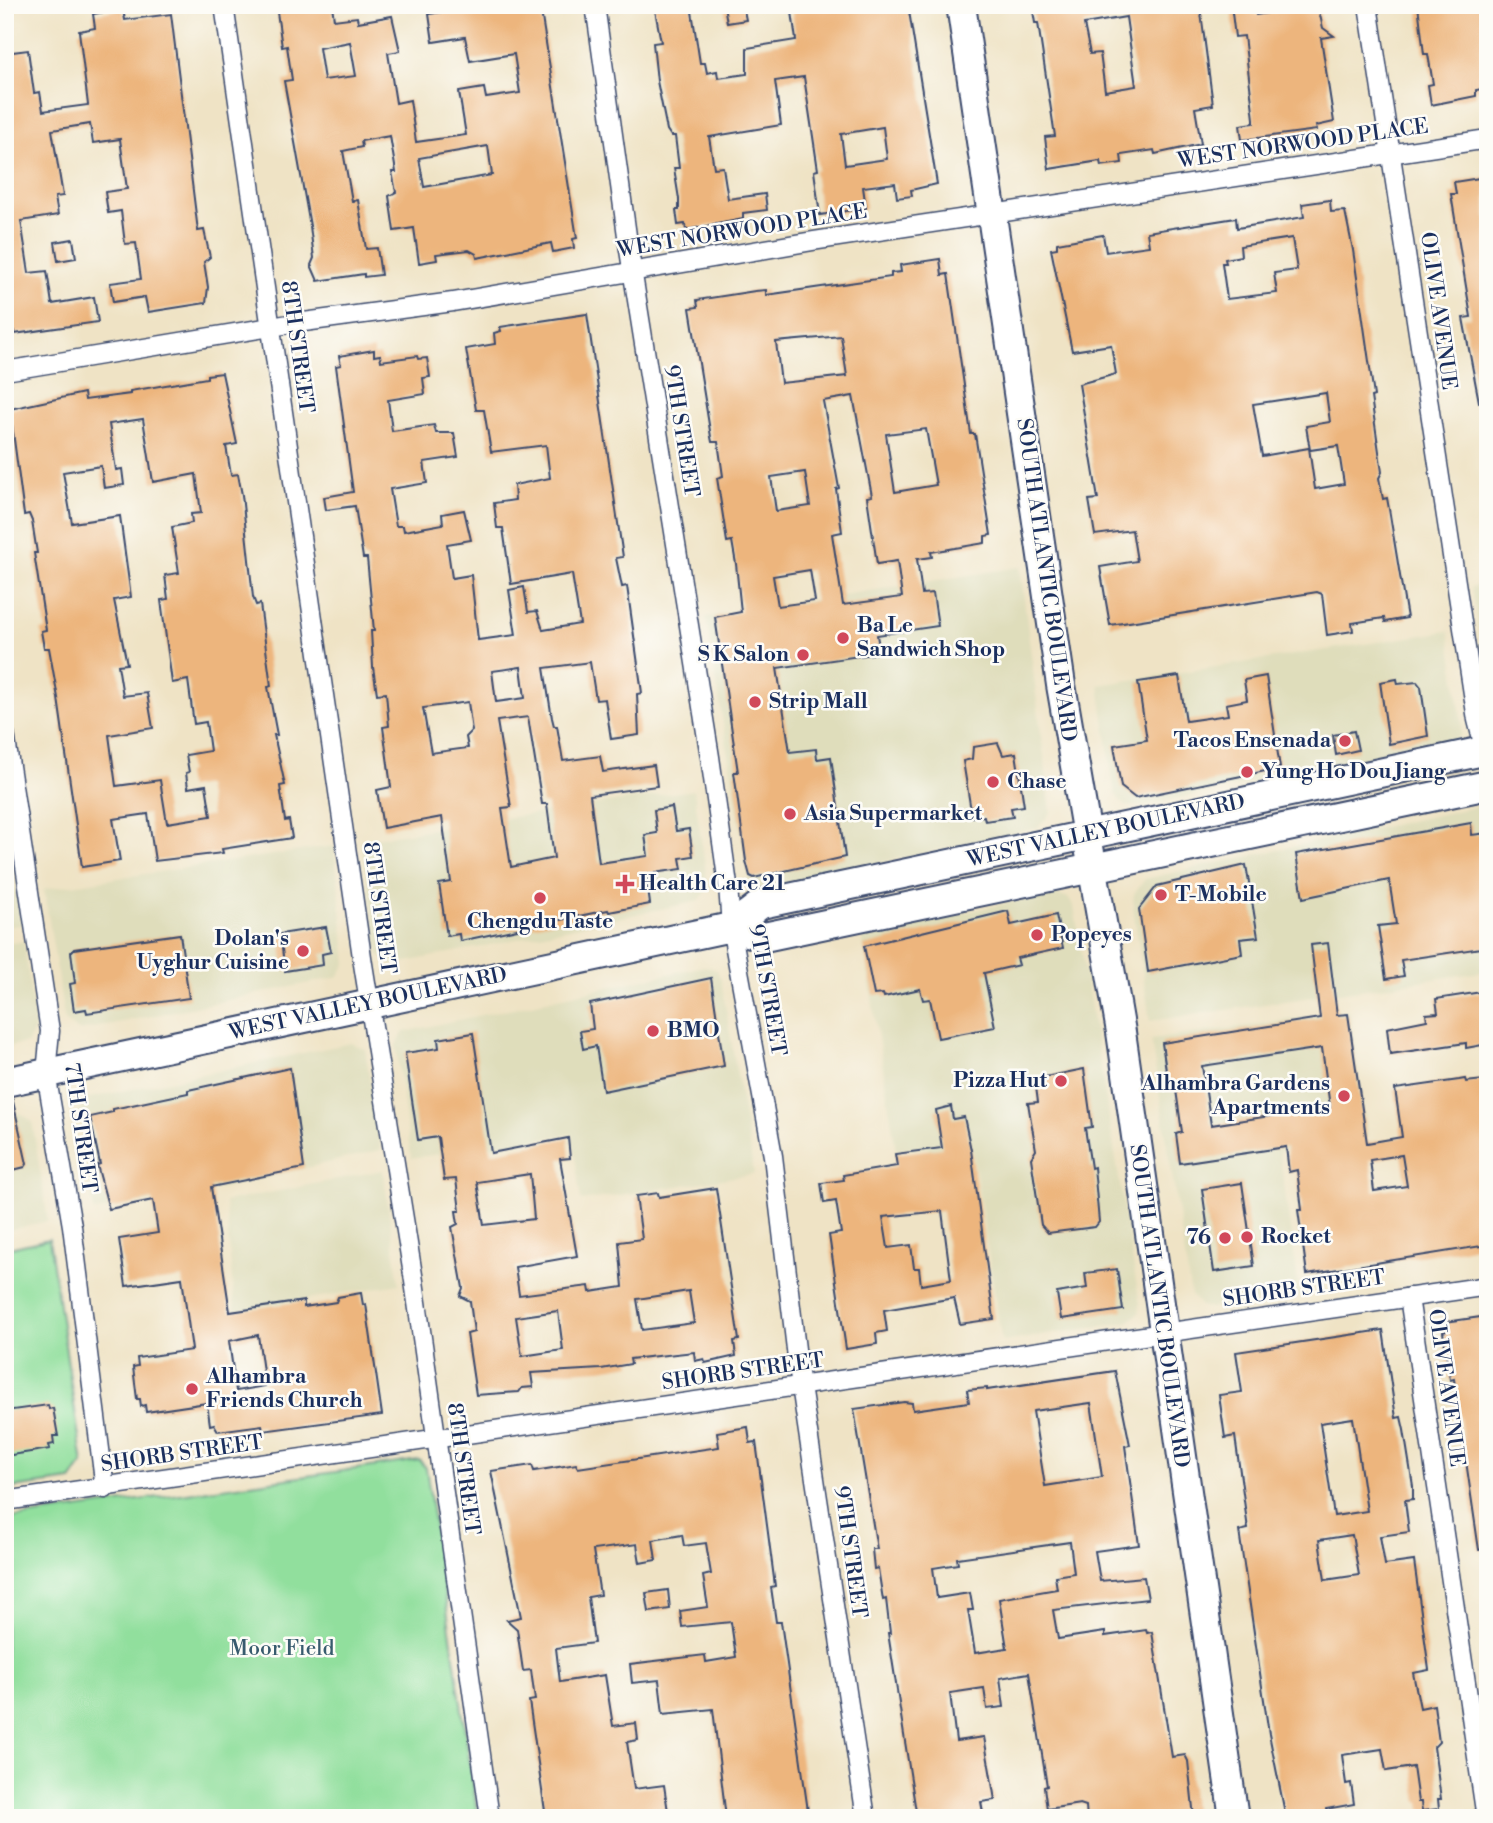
<svg xmlns="http://www.w3.org/2000/svg" width="1493" height="1823" viewBox="0 0 1493 1823" font-family="'Libre Bodoni',serif">
  <style>
    .built { fill: #dfddbb }
    .green { fill: #91df9d; stroke: #56877e; stroke-width: 2 }
    .building { fill: #edb57d; fill-rule: evenodd }
    .lines { fill: none; stroke-linecap: round; stroke-linejoin: round }
    .street-casing { stroke: #3b4a6d; stroke-width: 21 }
    .primary-casing { stroke: #3b4a6d; stroke-width: 32 }
    .street { stroke: #fff; stroke-width: 18 }
    .primary { stroke: #fff; stroke-width: 28 }
    .poi-dot { fill: #d1495b; stroke: #fdfcf7; stroke-width: 2.5 }
    .labels { text-anchor: middle; dominant-baseline: central; stroke-width: 5; stroke-linejoin: round; paint-order: stroke }
    .street-label { font-size: 21px; fill: #1b2f5e; stroke: #fdfcf7 }
    .poi-label { font-size: 21px; font-weight: bold; fill: #1b2f5e; stroke: #fdfcf7; text-anchor: start }
    .park-label { font-size: 21px; fill: #385b6e; stroke: #fdfcf7 }
  </style>
  <rect width="100%" height="100%" fill="#fdfcf7"/>
  <filter id="ink" filterUnits="userSpaceOnUse"><feTurbulence type="fractalNoise" baseFrequency=".0143" numOctaves="2"/><feDisplacementMap in="SourceGraphic" scale="14" xChannelSelector="R" yChannelSelector="G"/><feConvolveMatrix kernelMatrix="1 2 1 2 8 2 1 2 1" color-interpolation-filters="sRGB"/></filter>
  <filter id="wash" filterUnits="userSpaceOnUse"><feTurbulence type="fractalNoise" baseFrequency=".00686" numOctaves="4" result="noise"/><feDisplacementMap in="SourceGraphic" scale="28" xChannelSelector="R" yChannelSelector="G"/><feGaussianBlur stdDeviation="1.57" result="paint"/><feColorMatrix in="noise" values="0 0 0 0 0 0 0 0 0 0 0 0 0 0 0 0 0 1.4 0 .05"/><feComposite in="paint" operator="in"/></filter>
  <g filter="url(#wash)">
    <rect width="100%" height="100%" fill="#efe3c5"/>
    <g class="built">
      <path d="M1020 567 1051 812 1038 828 759 889 749 882 706 617Z"/>
      <path d="M1488 585V681L1471 587Z"/>
      <path d="M1449 631 1462 725 1460 736 1452 741 1135 807 1125 806 1115 794 1099 685Z"/>
      <path d="M694 790 708 887 699 901 392 965 379 955 361 840Z"/>
      <path d="M1488 804V971L1150 1021 1133 906 1134 894 1145 879Z"/>
      <path d="M334 846 347 963 338 977 79 1031 65 1022 44 889Z"/>
      <path d="M15 885 21 925 5 927V887Z"/>
      <path d="M1050 894 1067 897 1074 906 1140 1305 1139 1313 1128 1322 1002 1342 972 1149 929 1155 928 1147 896 1150 862 935Z"/>
      <path d="M24 941 35 1028 27 1043 5 1047V944Z"/>
      <path d="M705 966 717 970 721 980 754 1174 581 1201 572 1134 411 1158 396 1045 404 1032Z"/>
      <path d="M1349 1011 1368 1137 1279 1151 1300 1296 1212 1308 1200 1306 1191 1295 1151 1040Z"/>
      <path d="M351 1043 365 1049 381 1150 218 1189 94 1212 80 1111 85 1099Z"/>
      <path d="M20 1113 32 1121 48 1221 5 1231V1116Z"/>
      <path d="M383 1170 399 1284 235 1311 225 1202Z"/>
    </g>
    <g class="green">
      <path d="M49 1239 83 1464 71 1480 5 1489V1249Z"/>
      <path d="M419 1460 426 1468 478 1818H5V1519Z"/>
    </g>
    <g id="blocks">
      <g class="building">
        <path d="M276 5H332L334 20 357 17 358 22 392 16 400 51 388 53 396 103 410 100 416 142 466 135 459 92 484 88 486 98 520 93 514 54 470 61 465 37 433 42 429 14 462 9 461 5H540L577 238 573 239 574 248 553 252 551 243 477 258 476 254 469 250 436 254 437 260 419 263 414 228 394 231 389 196 396 192 392 172H396L390 136 361 141 362 147 343 151 352 201 358 200 366 249 377 248 381 275 364 277V274L318 281 311 265 314 258 310 226 284 81 292 80 287 46 282 47ZM350 42 356 76 324 80 319 48ZM488 146 492 175 424 187 419 158Z"/>
        <path d="M654 5H691L700 63H705L707 73 717 71 718 78 747 74V48L796 40 791 5H816V9L844 5H908L937 184 911 190 912 196 897 198 895 183 863 187 866 208 820 215 814 171 818 170 804 77 775 81 781 125 709 137 714 168 723 167 728 199 765 194 767 210 743 213V219L686 230 685 224 678 225 676 210H679V199L674 168H679L675 136H671L667 130 657 81 653 43 661 42ZM883 127 887 159 845 165 841 134Z"/>
        <path d="M724 5H743L746 20 727 23Z"/>
        <path d="M1032 5H1200L1213 105 1195 108 1201 144 1155 154 1154 150 1121 155 1122 163 1101 166 1100 161 1049 169 1045 137 1055 136 1038 23H1035ZM1126 17 1136 86 1105 91 1100 53 1090 54 1084 24Z"/>
        <path d="M1231 5H1252L1256 15 1314 6 1319 11 1323 28 1334 36 1321 38 1334 122 1316 126 1317 130 1242 140 1240 125 1254 123V119L1244 36 1235 37Z"/>
        <path d="M1418 5H1488V88L1476 90V96L1431 105 1428 85 1433 84 1428 54H1424Z"/>
        <path d="M123 9 125 20 171 14 198 231 204 230 210 257 204 262 208 287 206 303 148 312 145 297 113 302 110 283 141 279 136 243 125 244 121 211 108 213 105 192 127 189 120 139 93 143 90 124 52 130 63 196 55 197 58 215 21 221 29 273 47 271 52 304 94 297 98 322 14 334V331L5 332V53L28 50 34 93 40 92 43 111 88 105 79 31 95 28 93 14Z"/>
        <path d="M1486 177 1488 401 1479 402 1463 318 1471 317 1451 194H1456L1454 182Z"/>
        <path d="M1330 200 1331 212 1345 211 1353 250 1374 396 1371 397 1382 472 1379 478 1383 499 1387 498 1389 509 1407 618 1385 622 1384 618 1352 623 1353 631 1327 635 1322 594 1317 592 1110 625 1100 567 1137 561 1132 530 1095 535 1089 500 1098 499 1079 384 1116 374 1111 345 1072 351 1051 249 1057 248V243L1103 235 1106 252 1149 246 1147 232 1236 218 1237 228 1304 217 1302 204ZM1292 238 1297 270 1274 273 1277 293 1227 299 1222 263H1226L1225 259 1241 256 1240 246ZM1326 393 1330 422 1306 426 1310 450 1338 446 1344 484 1315 489 1309 448 1262 456 1253 404Z"/>
        <path d="M73 239 76 258 58 261 55 242Z"/>
        <path d="M940 259 942 275 948 274 971 434H975L991 535 985 536V543L931 552 932 557 917 559 922 594 933 593 938 626 877 635 880 653 777 668 790 752 816 749 817 759 831 757 845 857 754 878 750 876 746 861 734 772H738L715 617 741 612 736 564 732 541 727 542 717 478 723 476 718 442H712L711 437 690 308 698 307 697 300 755 291 766 290V295L891 277V273L901 272 900 265ZM841 336 847 376 781 383 776 342ZM853 396 872 496 867 497 877 564 897 561 902 597 843 605 832 534 842 532 836 489 839 488 823 401ZM926 429 936 485 895 492 886 434ZM805 472 810 506 776 511 771 477ZM810 570 815 601 778 606 773 576Z"/>
        <path d="M587 314 623 557 616 558 622 587 627 586 642 693 637 694 639 735 611 739 605 699 596 700 590 662 544 668 552 718 554 726H557L563 761 600 756 603 772 654 765 657 786 590 795 599 863 648 856 645 835 657 833 654 810 672 807 676 831 689 829 693 856 680 858 682 869 646 874 650 904 609 912 608 910 460 941 459 934 447 936 439 884 451 882 442 817 383 828 377 790 391 787 383 727 389 726 386 693 377 694 373 667 371 631H374L367 558H363L355 506 326 510 324 497 353 492 336 366 341 365 339 356 374 350V356L380 355 381 361 417 356 418 359 427 358 430 377 423 378 425 394 388 400 392 431 434 425 436 433H454L458 457 424 462 427 483 390 489 396 526H403L404 531 443 524 442 514 464 510 471 540 447 544 452 578 471 575 478 640 516 635 509 590 524 587 528 612 537 611 543 630 580 624 572 574 511 584 503 528H497L494 503 515 500 514 485 550 478 546 445 491 452 484 410H476L466 349 495 344 494 333 501 331 500 327ZM521 667 525 698 496 702 492 671ZM468 702 472 731 466 737 468 748 431 753 423 708ZM528 717 542 804H547L554 858 511 867 502 808 511 807 497 721Z"/>
        <path d="M222 373 237 444 226 446 231 475 238 474 242 495 253 597 256 605 260 604 271 686 268 687 277 735H274L285 785 280 786 285 821 289 820 292 838 222 849 223 853 155 861 148 814 113 819 120 861 82 867 58 698 49 648H44L41 631 46 630 34 553H37L32 521 29 514 24 515 10 409 84 393 85 400 130 394V391L207 378V375ZM143 419 153 482 196 474 201 513 191 514 192 523 172 527 179 573 165 575 168 599 161 600 172 683 188 680 194 724 206 722 210 751 186 755 189 772 186 773 188 788 206 785 211 816 167 823 160 780 116 786 109 735 153 728 147 693 123 696 118 665 127 664 114 600 131 597 120 516 72 523 63 472 101 466 104 488 124 485 122 469 116 470 109 424Z"/>
        <path d="M1179 676 1186 721 1228 715 1226 704 1247 700 1244 680 1266 676 1280 768 1135 798 1121 787 1114 745 1147 740 1138 682Z"/>
        <path d="M1397 679 1398 684 1417 682 1421 687 1428 736 1389 744 1380 682Z"/>
        <path d="M1354 731 1358 750 1336 755 1333 735Z"/>
        <path d="M998 743 1003 755 1016 753 1024 806 1011 808 1013 817 985 821 984 816 972 817 963 761 972 759 973 747Z"/>
        <path d="M1471 823 1472 835 1488 833V947L1401 960 1404 976 1386 979 1378 926 1396 924 1389 880 1303 898 1296 854Z"/>
        <path d="M1246 865 1258 937 1240 939 1242 954 1148 972 1139 909 1157 886Z"/>
        <path d="M1008 911 1011 925 1056 915 1063 948 1017 958 1019 965 984 973 995 1027 938 1038 930 999 923 1000 920 989 884 997 883 994 874 995 864 946Z"/>
        <path d="M326 927 331 952 322 954 323 965 285 971 280 934Z"/>
        <path d="M180 934 189 998 87 1013 86 1009 74 1011 70 984 75 983 71 952 74 949Z"/>
        <path d="M1328 943 1337 1015 1348 1014 1367 1143 1402 1137 1395 1089 1459 1080 1465 1079 1466 1082 1483 1080 1488 1115V1245L1307 1274 1298 1210H1302L1297 1170 1289 1172 1286 1147 1180 1163 1176 1134 1182 1132 1175 1083 1168 1084 1162 1043 1320 1018 1311 945ZM1322 1048 1330 1107 1211 1125 1202 1066ZM1402 1155 1407 1186 1374 1191 1370 1160Z"/>
        <path d="M711 978 724 1066 603 1091 596 1046 583 1049 580 1031 593 1029 590 1004Z"/>
        <path d="M1488 991V1044L1466 1048V1043L1390 1054 1387 1028 1427 1020 1426 1014 1438 1013 1436 999Z"/>
        <path d="M473 1033 491 1153 568 1138 570 1158 560 1159 577 1256 515 1267 519 1295 589 1286 590 1292 623 1287 619 1242 642 1239 636 1196 658 1193 659 1197 716 1188 739 1340 734 1341 736 1356 705 1363 704 1359 695 1361 694 1352 630 1359 631 1364 601 1369 531 1373 533 1387 522 1388 519 1392 476 1395 467 1334 474 1332 470 1301 460 1296 463 1288 452 1227 458 1224 456 1211H460L456 1179 444 1180 438 1137 418 1140 405 1053 439 1048 438 1039ZM530 1174 534 1219 484 1225 477 1182ZM689 1291 694 1323 642 1330 637 1299ZM558 1311 563 1350 522 1356 516 1317Z"/>
        <path d="M290 1068 304 1168 211 1187 230 1312 304 1301V1307L336 1302 338 1297 361 1293 363 1305 366 1304 382 1415 263 1431 262 1425 218 1431 214 1424 210 1425 207 1403 146 1412 145 1405 141 1406 140 1399H137L133 1367 138 1366 137 1358 192 1350 182 1278 126 1286 119 1239 158 1233 153 1200 109 1209 97 1165 100 1164 90 1117 113 1112V1109L188 1093V1090ZM258 1335 265 1386 236 1391 229 1341Z"/>
        <path d="M1084 1069 1092 1127 1085 1128 1091 1168 1094 1167 1099 1222 1095 1227 1048 1233 1041 1225 1031 1158 1036 1150 1028 1103 1038 1102 1035 1079Z"/>
        <path d="M12 1097 27 1164 25 1167 5 1172V1098Z"/>
        <path d="M951 1106 953 1119 964 1117 971 1150 994 1319 960 1324 954 1298 884 1310 887 1331 876 1333 877 1344 846 1349 829 1235 841 1233 836 1201 824 1203 821 1183 844 1180 843 1175 897 1166 895 1154 942 1148 936 1110ZM942 1211 951 1280 921 1285 919 1268H914L911 1245 888 1248 883 1217Z"/>
        <path d="M1242 1183 1254 1266 1214 1272 1202 1189Z"/>
        <path d="M1117 1269 1123 1310 1061 1319 1057 1293 1087 1288 1085 1273Z"/>
        <path d="M1488 1316V1549L1479 1550 1454 1379 1450 1380 1443 1332 1446 1331 1445 1322Z"/>
        <path d="M1383 1330 1396 1418 1401 1417 1404 1430 1413 1486V1499L1405 1500 1409 1532 1380 1536 1385 1565 1414 1561 1429 1670 1413 1673 1420 1708 1434 1705 1439 1742 1434 1747 1441 1799H1438L1439 1809 1422 1811 1421 1802H1418L1413 1767 1386 1771 1382 1749 1342 1755 1346 1784 1351 1783 1354 1804 1326 1809 1327 1818H1286L1269 1734 1239 1531 1248 1529 1235 1436 1225 1438 1219 1395 1242 1392 1236 1352ZM1353 1418 1367 1511 1334 1516 1320 1423ZM1352 1535 1359 1575 1325 1580 1319 1540Z"/>
        <path d="M1115 1371 1130 1445 1125 1446 1139 1545 1095 1551 1100 1581 1144 1577 1148 1599 1053 1610 1058 1639 1105 1632V1636L1146 1630 1147 1633 1152 1632 1172 1757 1185 1755 1188 1761 1194 1818H1087L1086 1806 1080 1804 1047 1809 1044 1787 1047 1786 1029 1673 1000 1678 1004 1707 987 1709 984 1688 950 1693 956 1741 984 1737 995 1800 981 1802 984 1818H917L888 1633H890L886 1599 883 1600 878 1568 874 1569 872 1549H877L854 1409 904 1402 912 1403 913 1410 969 1402 967 1390 987 1388V1390ZM1091 1403 1102 1477 1045 1486 1033 1411ZM1070 1542 1074 1573 1055 1576 1057 1589 999 1599 1007 1648 975 1653 968 1610H973L970 1593 937 1598 933 1568 958 1564 957 1558Z"/>
        <path d="M48 1405 49 1409 53 1408 58 1436H53L54 1444 49 1445 50 1449 5 1456V1411Z"/>
        <path d="M748 1427 750 1443 756 1442 775 1586 771 1587 776 1622H781L809 1818H726L713 1709 663 1714 659 1680 632 1683 630 1664 705 1655 706 1662 736 1657 731 1622 682 1627 680 1611 708 1607 703 1576 711 1574 706 1543 684 1546 682 1535 653 1540 656 1560 640 1563 637 1544 593 1550 600 1595 588 1597 594 1643 556 1648 560 1682 605 1675 613 1726 636 1723 638 1740 627 1742 634 1789 664 1785 669 1818H546L529 1701 535 1700 531 1670 523 1671 517 1629 507 1620 521 1617 491 1471 532 1465 534 1471 576 1464 578 1468 719 1447 717 1432Z"/>
        <path d="M668 1590 670 1609 649 1612 646 1593Z"/>
      </g>
    </g>
  </g>
  <g filter="url(#ink)">
    <use href="#blocks" fill-opacity="0" stroke="#3b4a6d" stroke-width="2"/>
    <g class="lines">
      <g class="street-casing">
        <g id="street">
          <path d="M224 5 363 964 414 1281 490 1818"/>
          <path d="M595 5 629 250 710 757 728 885 731 927 773 1156 798 1366 866 1818"/>
          <path d="M1368 5 1477 720 1487 759"/>
          <path d="M5 371 289 324 453 302 813 241 1488 139"/>
          <path d="M5 733 50 1031 46 1073 72 1226 105 1489"/>
          <path d="M1409 1297 1486 1818"/>
          <path d="M5 1501 1488 1286"/>
        </g>
      </g>
      <g class="primary-casing">
        <g id="primary">
          <path d="M961 5 1061 685 1121 1032 1234 1818"/>
          <path d="M731 927 764 937 1488 785"/>
          <path d="M5 1082 731 927 761 904 1488 750"/>
        </g>
      </g>
      <use href="#street" class="street"/>
      <use href="#primary" class="primary"/>
    </g>
  </g>
  <g class="poi-dot">
    <circle cx="843" cy="638" r="7"/>
    <circle cx="803" cy="655" r="7"/>
    <circle cx="755" cy="702" r="7"/>
    <circle cx="1345" cy="741" r="7"/>
    <circle cx="1247" cy="772" r="7"/>
    <circle cx="993" cy="782" r="7"/>
    <circle cx="790" cy="814" r="7"/>
    <path d="M621.5 873.5h7v7h7v7h-7v7h-7v-7h-7v-7h7z"/>
    <circle cx="1161" cy="895" r="7"/>
    <circle cx="540" cy="898" r="7"/>
    <circle cx="1037" cy="935" r="7"/>
    <circle cx="303" cy="951" r="7"/>
    <circle cx="653" cy="1031" r="7"/>
    <circle cx="1061" cy="1081" r="7"/>
    <circle cx="1344" cy="1096" r="7"/>
    <circle cx="1247" cy="1237" r="7"/>
    <circle cx="1225" cy="1238" r="7"/>
    <circle cx="192" cy="1389" r="7"/>
  </g>
  <g class="labels">
    <g class="street-label">
      <text transform="translate(1303 144) rotate(-8)">WEST NORWOOD PLACE</text>
      <text transform="translate(742 231) rotate(-9)">WEST NORWOOD PLACE</text>
      <text transform="translate(1438 311) rotate(82)">OLIVE AVENUE</text>
      <text transform="translate(297 347) rotate(82)">8TH STREET</text>
      <text transform="translate(681 431) rotate(81)">9TH STREET</text>
      <text transform="translate(1046 580) rotate(82)">SOUTH ATLANTIC BOULEVARD</text>
      <text transform="translate(1106 831) rotate(-12)">WEST VALLEY BOULEVARD</text>
      <text transform="translate(379 908) rotate(82)">8TH STREET</text>
      <text transform="translate(767 990) rotate(80)">9TH STREET</text>
      <text transform="translate(368 1004) rotate(-12)">WEST VALLEY BOULEVARD</text>
      <text transform="translate(80 1128) rotate(82)">7TH STREET</text>
      <text transform="translate(1304 1289) rotate(-8)">SHORB STREET</text>
      <text transform="translate(1159 1306) rotate(82)">SOUTH ATLANTIC BOULEVARD</text>
      <text transform="translate(743 1372) rotate(-8)">SHORB STREET</text>
      <text transform="translate(1446 1388) rotate(82)">OLIVE AVENUE</text>
      <text transform="translate(182 1454) rotate(-8)">SHORB STREET</text>
      <text transform="translate(463 1469) rotate(82)">8TH STREET</text>
      <text transform="translate(850 1552) rotate(82)">9TH STREET</text>
    </g>
    <g class="poi-label">
      <text x="857" y="626">Ba Le<tspan x="857" dy="24">Sandwich Shop</tspan></text>
      <text x="789" y="655" text-anchor="end">S K Salon</text>
      <text x="769" y="702">Strip Mall</text>
      <text x="1331" y="741" text-anchor="end">Tacos Ensenada</text>
      <text x="1261" y="772">Yung Ho Dou Jiang</text>
      <text x="1007" y="782">Chase</text>
      <text x="804" y="814">Asia Supermarket</text>
      <text x="639" y="884">Health Care 21</text>
      <text x="1175" y="895">T-Mobile</text>
      <text x="540" y="922" text-anchor="middle">Chengdu Taste</text>
      <text x="1051" y="935">Popeyes</text>
      <text x="289" y="939" text-anchor="end">Dolan's<tspan x="289" dy="24">Uyghur Cuisine</tspan></text>
      <text x="667" y="1031">BMO</text>
      <text x="1047" y="1081" text-anchor="end">Pizza Hut</text>
      <text x="1330" y="1084" text-anchor="end">Alhambra Gardens<tspan x="1330" dy="24">Apartments</tspan></text>
      <text x="1261" y="1237">Rocket</text>
      <text x="1211" y="1238" text-anchor="end">76</text>
      <text x="206" y="1377">Alhambra<tspan x="206" dy="24">Friends Church</tspan></text>
    </g>
    <g class="park-label">
      <text x="282" y="1649">Moor Field</text>
    </g>
  </g>
  <rect width="1493" height="1823" fill="none" stroke="#fdfcf7" stroke-width="28"/>
</svg>
